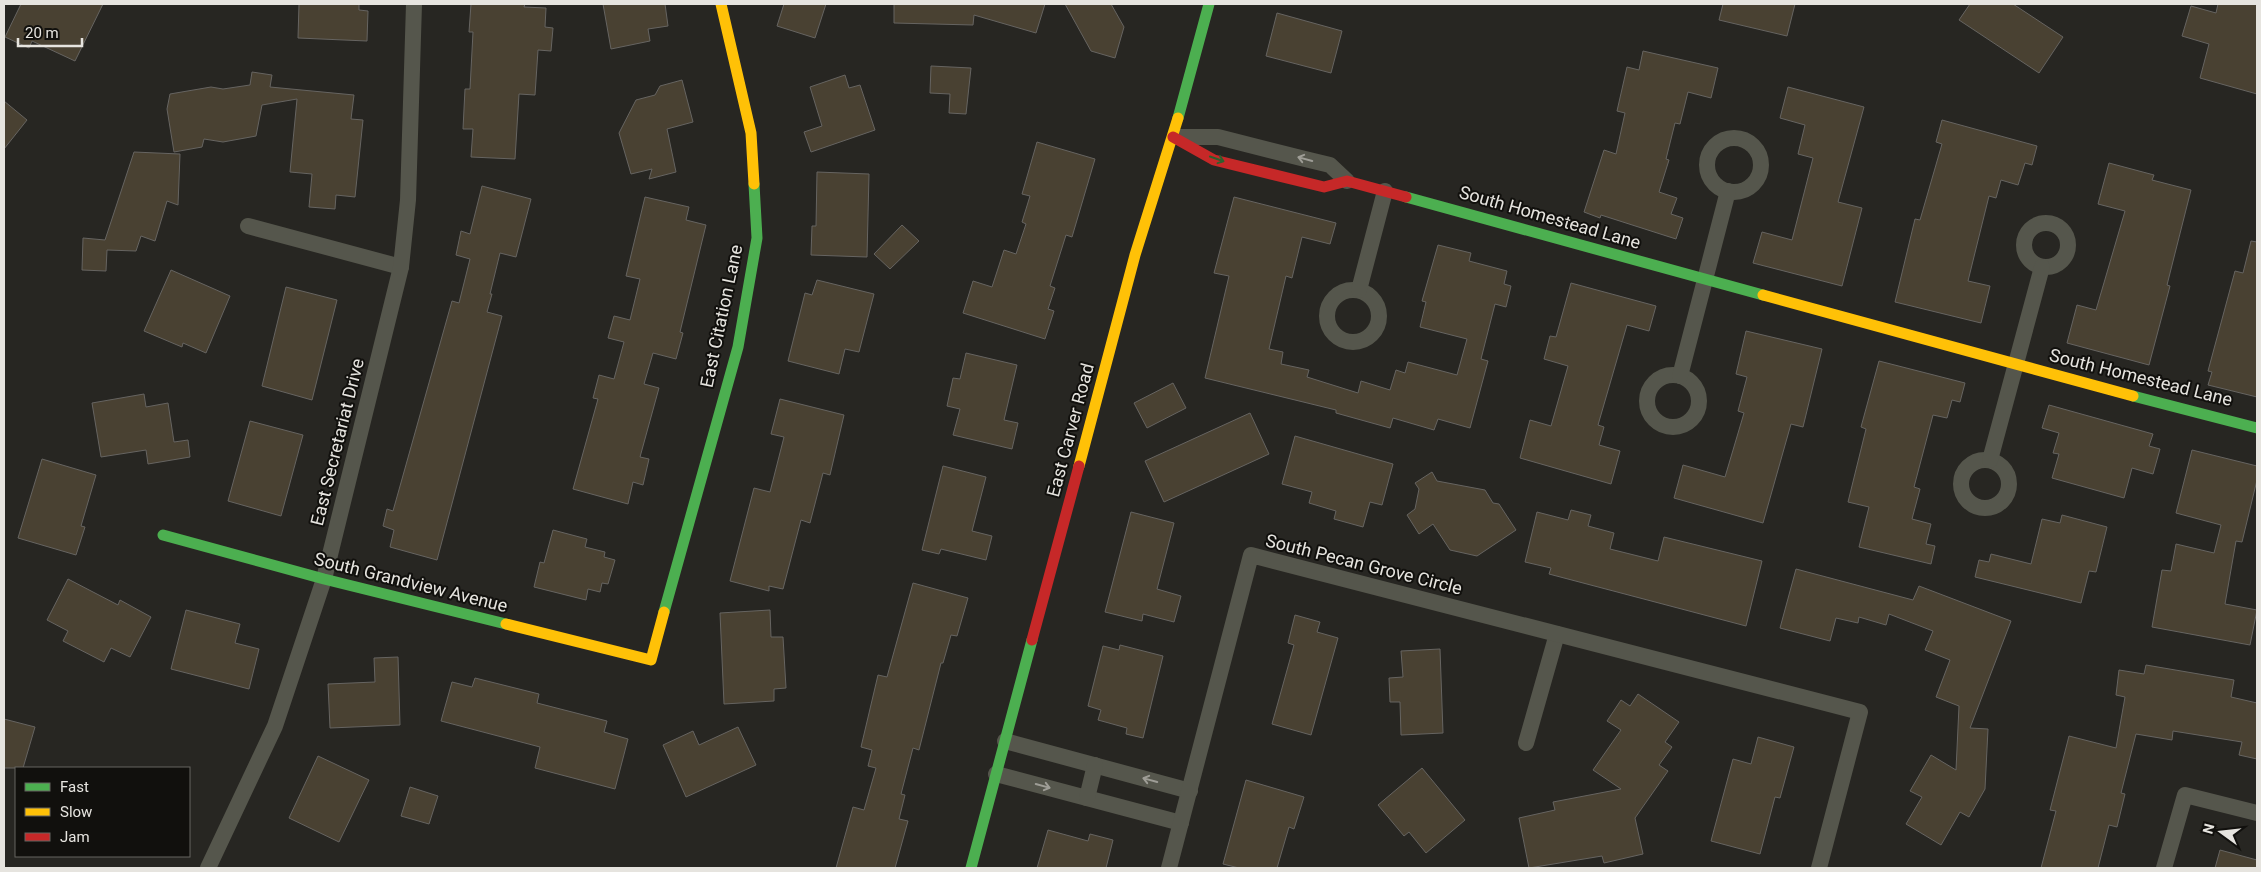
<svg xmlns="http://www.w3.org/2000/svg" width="2261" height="872" viewBox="0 0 2261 872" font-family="Roboto,sans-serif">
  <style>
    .building { fill: #494132; stroke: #666461 }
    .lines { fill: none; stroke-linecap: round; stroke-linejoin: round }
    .street { stroke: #55564c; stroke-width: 16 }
    .fast { stroke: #4caf50; stroke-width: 11 }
    .slow { stroke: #ffc107; stroke-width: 11 }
    .jam { stroke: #c62828; stroke-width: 11 }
    .oneway { stroke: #2e602e }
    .oneway2 { stroke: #9e9d96 }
    .labels { text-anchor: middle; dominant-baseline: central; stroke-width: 4; stroke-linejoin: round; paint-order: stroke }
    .street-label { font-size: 18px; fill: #e6e4df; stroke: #11100d }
  </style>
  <rect width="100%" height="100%" fill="#272622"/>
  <g class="building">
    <path d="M21 4H103L75 61 32 41 29 48 5 37Z"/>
    <path d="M299 4H359V10L368 11 367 41 298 38Z"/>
    <path d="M471 4H525L524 7 546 8 545 27 553 28 551 51 538 50 535 95 519 94 515 159 471 157 473 129H463L465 89H470L473 32H469Z"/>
    <path d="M603 4H665L668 26 648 29 650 41 611 49Z"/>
    <path d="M784 4H826L815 38 777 26Z"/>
    <path d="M894 4H1045L1036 33 974 15 973 25 894 23Z"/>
    <path d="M1065 4H1111L1124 27 1115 58 1091 51Z"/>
    <path d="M1723 4H1795L1787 36 1719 20Z"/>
    <path d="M1970 4H2013L2063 37 2039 73 1959 20Z"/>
    <path d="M2218 4H2257V94L2200 78 2209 44 2182 36 2191 6 2216 13Z"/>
    <path d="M1277 13 1342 31 1331 73 1266 56Z"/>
    <path d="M1643 51 1718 68 1711 98 1688 92 1680 124 1675 123 1666 159 1669 160 1659 192 1677 198 1671 214 1683 218 1676 239 1601 215 1600 218 1584 212 1604 150 1616 154 1625 113 1617 111 1627 67 1639 70Z"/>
    <path d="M931 66 971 68 966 114 949 113 950 94 930 93Z"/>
    <path d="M252 72 272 75 270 87 354 95 351 119 363 120 355 197 336 195 335 209 309 207 312 174 290 172 297 99 262 105 256 136 223 142 204 139 202 147 174 152 167 109 170 94 211 87 223 89 250 85Z"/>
    <path d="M845 75 849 88 860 85 875 130 811 152 804 132 822 126 810 87Z"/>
    <path d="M682 80 693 122 667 129 676 172 649 179 652 169 631 174 619 133 636 100 655 95 660 86Z"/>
    <path d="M1788 87 1864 107 1838 202 1862 208 1842 286 1753 263 1762 232 1792 240 1813 158 1798 154 1805 125 1780 118Z"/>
    <path d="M4 101 27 120 4 149Z"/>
    <path d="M1942 120 2037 146 2032 165 2025 163 2018 185 2001 180 1996 198 1989 196 1968 281 1990 286 1981 323 1895 302 1915 219 1920 220 1942 144 1936 142Z"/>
    <path d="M1037 142 1095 159 1072 237 1066 235 1050 286 1055 288 1048 309 1054 311 1045 339 963 313 973 281 992 287 1004 250 1016 254 1026 224 1022 222 1030 196 1022 194Z"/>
    <path d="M134 152 180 154 178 205 167 201 155 241 141 236 136 251 107 250 106 271 82 270 83 238 105 240Z"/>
    <path d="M2109 163 2154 175 2152 180 2191 190 2167 285 2170 286 2149 365 2067 343 2077 305 2096 310 2125 211 2098 204Z"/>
    <path d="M817 172 869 174 867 257 811 255 812 226H816Z"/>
    <path d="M482 186 531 199 516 257 500 253 490 294H492L487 312 502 316 437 560 390 547 394 530 383 526 387 509 393 511 452 301 459 303 470 259 456 255 461 231 470 234Z"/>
    <path d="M645 197 689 207 686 220 706 225 680 332 683 333 676 359 653 353 644 384 659 388 640 457 649 459 643 485 633 482 628 504 573 489 598 399 593 398 599 375 614 379 624 342 608 338 614 316 630 320 640 279 626 276Z"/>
    <path d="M1234 197 1336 223 1330 244 1302 237 1292 278 1286 276 1269 349 1283 352 1281 364 1309 370 1307 377 1358 393 1361 381 1390 390 1396 370 1405 373 1408 362 1457 375 1467 339 1420 327 1426 302 1422 301 1438 245 1471 253 1469 261 1507 271 1504 284 1511 286 1506 307 1495 304 1481 359 1488 361 1470 428 1438 419 1434 430 1393 418 1390 428 1336 413V410L1205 378 1229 276 1214 273Z"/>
    <path d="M902 225 919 241 890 269 874 254Z"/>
    <path d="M2251 241 2257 242V397L2208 385 2212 372 2208 371 2235 271 2243 273Z"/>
    <path d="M171 270 230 296 206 353 183 343 182 347 144 331Z"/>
    <path d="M817 280 874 294 859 352 845 349 839 374 788 361 805 293 812 295Z"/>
    <path d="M1571 283 1656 306 1649 331 1627 325 1598 425 1604 427 1599 445 1620 451 1611 484 1520 458 1530 420 1551 426 1568 366 1544 359 1550 336 1556 337Z"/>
    <path d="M286 287 337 300 312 400 262 386Z"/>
    <path d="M1746 331 1822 349 1803 427 1791 424 1763 523 1674 498 1683 465 1725 477 1744 413 1738 411 1747 377 1736 374Z"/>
    <path d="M966 353 1017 365 1004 420 1018 423 1012 449 953 435 960 409 947 406 953 378 960 379Z"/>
    <path d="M1879 361 1965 383 1960 402 1952 400 1947 418 1933 415 1914 487 1920 489 1912 519 1931 524 1926 544 1935 546 1931 564 1859 547 1869 507 1848 502 1866 429 1861 427Z"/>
    <path d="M1173 383 1186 408 1147 428 1134 403Z"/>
    <path d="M144 394 146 407 168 403 174 442 188 440 190 457 148 464 146 450 101 457 92 403Z"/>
    <path d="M780 399 844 415 830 475 823 473 810 523 801 520 783 589 769 586V591L730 581 754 488 770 492 784 437 771 434Z"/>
    <path d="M2049 405 2153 434 2149 446 2160 449 2153 474 2132 468 2124 498 2052 478 2059 454 2053 453 2059 433 2042 428Z"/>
    <path d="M1250 413 1269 454 1164 502 1145 461Z"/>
    <path d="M250 421 303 435 281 516 228 501Z"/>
    <path d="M1295 436 1393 464 1382 505 1370 502 1363 527 1334 519 1336 511 1309 503 1312 492 1282 484Z"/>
    <path d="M2192 450 2257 466V480L2242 542 2236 541 2225 604 2257 610 2250 645 2152 627 2162 570 2171 571 2176 544 2214 553 2221 525 2176 513Z"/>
    <path d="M42 459 96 475 81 526 85 527 76 555 18 538Z"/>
    <path d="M943 466 986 477 972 531 992 536 986 560 941 549 939 554 922 550Z"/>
    <path d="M1432 472 1437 481 1485 490 1493 503 1499 504 1516 530 1477 556 1450 550 1433 524 1419 534 1407 515 1415 509 1419 489 1415 483Z"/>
    <path d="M1571 510 1591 515 1588 526 1614 533 1610 549 1658 561 1664 537 1762 561 1746 626 1549 574 1551 568 1525 562 1537 512 1568 520Z"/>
    <path d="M1131 512 1174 523 1157 589 1181 596 1174 622 1143 614 1142 621 1105 612Z"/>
    <path d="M2062 515 2107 527 2096 572 2089 571 2081 603 1975 577 1979 560 1989 562 1991 554 2031 564 2042 519 2060 523Z"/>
    <path d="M553 530 587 539 585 547 605 552 604 557 615 560 608 584 602 583 600 592 588 589 586 600 534 587 540 562 544 563Z"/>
    <path d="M1796 569 1913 600 1919 586 2011 621 1970 728 1988 729 1985 789 1969 817 1960 812 1941 845 1906 824 1922 797 1910 791 1931 755 1956 770 1959 706 1936 697 1950 660 1925 650 1933 631 1889 614 1886 625 1859 617 1858 623 1836 618 1830 641 1780 628Z"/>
    <path d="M68 579 118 605 120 600 151 617 130 657 111 648 104 662 63 641 68 631 47 620Z"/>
    <path d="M913 583 968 598 957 636 951 635 943 663H941L919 750 913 748 901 794 905 795 899 819 908 821 895 868H836L853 807 864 810 876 768 868 766 872 750 861 747 878 675 887 677Z"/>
    <path d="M186 610 240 624 235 643 259 649 249 689 171 669Z"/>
    <path d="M770 610 771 637H783L786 688 774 689V701L724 704 720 613Z"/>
    <path d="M1295 615 1320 622 1317 632 1338 638 1311 735 1272 724 1294 645 1288 643Z"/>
    <path d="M1120 645 1163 656 1143 738 1126 734 1127 728 1098 720 1101 710 1088 706 1103 646 1119 650Z"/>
    <path d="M1440 649 1443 733 1401 735 1400 702H1390L1389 678 1403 677 1401 651Z"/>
    <path d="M398 657 400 725 330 728 328 684 375 682 374 658Z"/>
    <path d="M2146 665 2234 680 2231 697 2257 703V759L2239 755 2242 742 2173 731 2172 740 2136 734 2121 793 2125 794 2117 827 2109 825 2098 868H2041L2056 811 2050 810 2069 736 2116 748 2125 697 2116 695 2119 670 2144 674Z"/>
    <path d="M475 678 539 694 537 703 607 721 604 732 628 739 615 789 535 768 540 747 441 721 452 682 472 687Z"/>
    <path d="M1638 694 1679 722 1665 742 1672 747 1659 765 1668 771 1635 818 1643 854 1604 863 1602 856 1529 868 1519 818 1555 810 1553 802 1621 789 1593 770 1621 730 1607 721 1621 700 1630 706Z"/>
    <path d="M4 719 35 727 23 768H4Z"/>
    <path d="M738 727 756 765 686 797 663 745 693 731 699 745Z"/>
    <path d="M1758 737 1794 747 1780 798 1775 797 1760 854 1711 841 1733 759 1751 764Z"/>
    <path d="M318 756 369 780 339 842 289 818Z"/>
    <path d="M1422 768 1465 820 1426 853 1409 832 1404 836 1378 805Z"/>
    <path d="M1246 780 1304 797 1294 829 1289 827 1277 868H1239L1223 864Z"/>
    <path d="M410 787 438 796 429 824 401 816Z"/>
    <path d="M1048 830 1088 841 1090 834 1113 840 1106 868H1037Z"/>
    <path d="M2220 850 2257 860V868H2215Z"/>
  </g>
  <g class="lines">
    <g class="street">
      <path d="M1177 137H1218L1305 159 1330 165 1347 181"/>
      <circle cx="1734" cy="165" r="27"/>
      <circle cx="2046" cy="245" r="22"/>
      <path d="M248 226 401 267"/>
      <circle cx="1353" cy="316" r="26"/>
      <path d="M1359 290 1385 191"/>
      <circle cx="1673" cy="401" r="26"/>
      <path d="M1680 376 1728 191"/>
      <circle cx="1985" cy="484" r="24"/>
      <path d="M1990 460 2042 267"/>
      <path d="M1005 741 1190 791"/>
      <path d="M1526 743 1557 634"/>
      <path d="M996 774 1181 823"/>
      <path d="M1087 798 1095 765"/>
      <path d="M208 868 275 726 324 579 401 267 408 200 414 4"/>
      <path d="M1169 868 1251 555 1860 712 1819 868"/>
      <path d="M2164 868 2185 795 2257 813"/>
    </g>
    <g class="fast">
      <path d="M1178 118 1209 4"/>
      <path d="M1406 197 1763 295"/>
      <path d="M2133 396 2257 428"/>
      <path d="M163 535 324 579 506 624"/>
      <path d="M664 612 738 347 757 238 754 184"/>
      <path d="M971 868 1032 640"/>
    </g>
    <g class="slow">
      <path d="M721 4 751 133 754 184"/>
      <path d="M1763 295 2133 396"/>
      <path d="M1079 466 1135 255 1178 118"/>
      <path d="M506 624 651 660 664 612"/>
    </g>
    <g class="jam">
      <path d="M1173 137 1214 160 1324 187 1347 181 1406 197"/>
      <path d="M1032 640 1079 466"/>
    </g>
  </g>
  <defs><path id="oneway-shaft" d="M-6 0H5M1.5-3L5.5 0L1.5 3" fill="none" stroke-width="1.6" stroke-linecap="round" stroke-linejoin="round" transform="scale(1.25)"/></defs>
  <use class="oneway" href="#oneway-shaft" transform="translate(1217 159) rotate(19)"/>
  <g class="oneway2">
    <use href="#oneway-shaft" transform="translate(1305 159) rotate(-165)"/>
    <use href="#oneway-shaft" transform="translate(1150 780) rotate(-165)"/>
    <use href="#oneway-shaft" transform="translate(1043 786) rotate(15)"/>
  </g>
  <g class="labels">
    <g class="street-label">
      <text transform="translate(1550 217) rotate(16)">South Homestead Lane</text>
      <text transform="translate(721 316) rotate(-78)">East Citation Lane</text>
      <text transform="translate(2141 377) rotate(14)">South Homestead Lane</text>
      <text transform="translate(1070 430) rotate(-75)">East Carver Road</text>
      <text transform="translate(337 442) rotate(-76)">East Secretariat Drive</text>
      <text transform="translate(1364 564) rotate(14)">South Pecan Grove Circle</text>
      <text transform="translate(411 582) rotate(14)">South Grandview Avenue</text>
    </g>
  </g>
  <rect width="2261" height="872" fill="none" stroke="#e6e4df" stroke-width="10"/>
  <rect x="15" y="767" width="175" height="90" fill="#11100d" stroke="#666561"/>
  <rect x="25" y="783" width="25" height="8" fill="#4caf50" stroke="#666561"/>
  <text x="60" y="792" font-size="15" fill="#e6e4df">Fast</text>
  <rect x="25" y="808" width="25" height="8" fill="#ffc107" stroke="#666561"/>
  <text x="60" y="817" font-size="15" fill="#e6e4df">Slow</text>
  <rect x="25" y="833" width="25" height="8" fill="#c62828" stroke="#666561"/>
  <text x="60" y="842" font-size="15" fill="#e6e4df">Jam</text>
  <g transform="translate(2221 832) rotate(285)" stroke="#11100d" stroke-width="4" paint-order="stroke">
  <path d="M0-4L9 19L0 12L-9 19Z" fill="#e6e4df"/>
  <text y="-8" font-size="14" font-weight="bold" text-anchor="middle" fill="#e6e4df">N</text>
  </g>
  <path d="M18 38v8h64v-8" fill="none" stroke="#e6e4df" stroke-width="2.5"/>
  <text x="25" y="38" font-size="15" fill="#e6e4df" stroke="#11100d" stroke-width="4" paint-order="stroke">20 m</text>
</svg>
